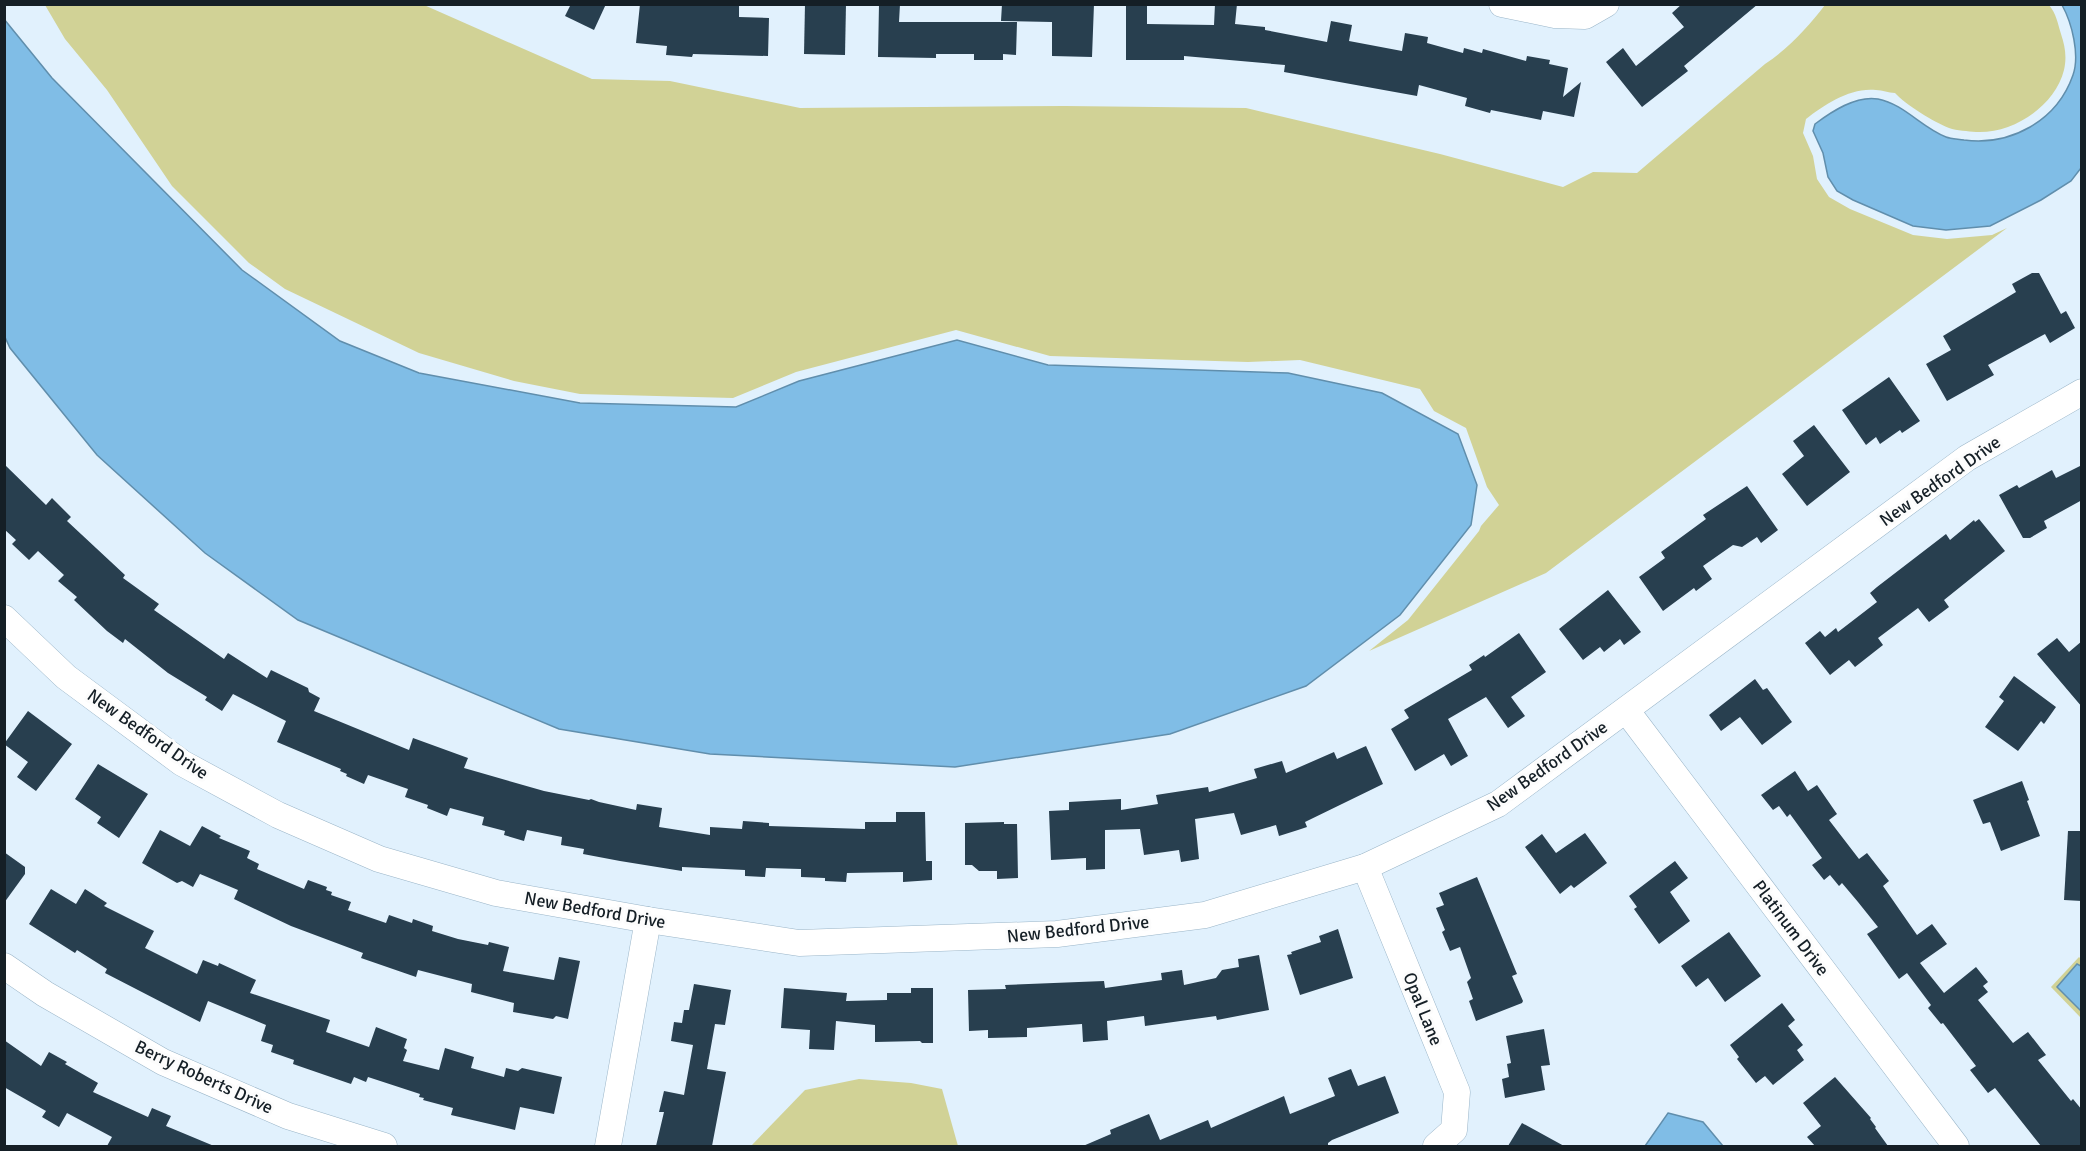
<svg xmlns="http://www.w3.org/2000/svg" width="2086" height="1151" viewBox="0 0 2086 1151" font-family="Signika,sans-serif">
  <style>
    .green { fill: #d1d296 }
    .water { fill: #80bde6; stroke: #608eac; stroke-width: 1.5 }
    .building { fill: #283f4f }
    .lines { fill: none; stroke-linecap: round; stroke-linejoin: round }
    .street-casing { stroke: #9ab5c8; stroke-width: 27 }
    .street { stroke: #fff; stroke-width: 26 }
    .labels { text-anchor: middle; dominant-baseline: central; stroke-width: 6; stroke-linejoin: round; paint-order: stroke }
    .street-label { font-size: 18px; fill: #151f26; stroke: #fcfcfc }
  </style>
  <rect width="100%" height="100%" fill="#e1f1fd"/>
  <g class="green">
    <path d="M45 5H424L592 79 670 81 800 108 1065 106 1246 108 1440 154 1563 187 1593 172 1637 173 1765 64C1789 48 1808 27 1825 5H2049C2056 13 2058 24 2061 34 2065 46 2067 57 2064 70 2055 106 2013 134 1976 132 1968 131 1957 131 1949 128 1934 122 1906 105 1895 93 1888 93 1883 90 1876 90 1851 87 1825 104 1806 119L1803 133 1813 156 1817 179 1829 197 1850 209 1913 235 1947 239 1992 235 2007 228 1546 573 1369 651 1408 620 1479 531 1481 526 1499 505 1487 487 1466 428 1434 411 1420 389 1300 360 1248 362 1050 356 956 330 796 372 733 398 580 394 514 381 419 353 285 289 249 263 172 186 107 90 65 39Z"/>
    <path d="M2079 957 2081 959V1018L2051 987Z"/>
    <path d="M859 1079 911 1083 942 1089 958 1146H751L805 1090Z"/>
  </g>
  <g class="water">
    <path d="M2062 5H2081V168L2071 181 2041 200 1990 226 1946 230 1913 226 1853 200 1837 191 1828 177 1823 153 1813 131 1815 124C1831 112 1856 95 1878 99 1904 104 1922 128 1946 137 1951 139 1958 139 1964 140 2011 146 2057 121 2073 75 2080 55 2072 23 2062 5Z"/>
    <path d="M4 19 52 78 242 270 340 341 419 373 580 403 736 407 799 381 957 340 1048 365 1288 373 1382 393 1458 434 1477 485 1471 525 1400 615 1306 686 1170 734 955 767 710 754 559 729 298 620 205 553 97 455 10 348 4 335Z"/>
    <path d="M2077 964 2081 966V1011L2057 987Z"/>
    <path d="M1668 1113 1703 1122 1723 1146H1645Z"/>
  </g>
  <g class="building">
    <path d="M571 4H606L594 30 565 16Z"/>
    <path d="M640 4H739V17L769 18 768 56 693 54 692 57 666 55 667 46 636 43Z"/>
    <path d="M805 4H846L845 55 804 54Z"/>
    <path d="M879 4H900L899 22H1017L1016 55 1003 54V60H974V54H936V58L878 57Z"/>
    <path d="M1002 4H1094L1092 57 1052 56V22L1001 21Z"/>
    <path d="M1126 4H1147V24L1214 25 1215 4H1237L1235 24 1265 27V30L1327 42 1331 21 1352 25 1349 41 1402 51 1405 33 1428 37 1427 43 1463 53 1464 48 1482 53 1483 49 1526 61 1527 56 1550 60 1549 64 1568 68 1563 97 1581 82 1574 117 1543 111 1541 120 1491 110 1490 113 1465 106 1467 98 1419 85 1417 96 1284 72 1285 65 1184 56V60H1126Z"/>
    <path d="M1682 4H1758L1684 66 1688 71 1642 107 1606 62 1623 48 1636 66 1684 27 1672 13Z"/>
    <path d="M2032 273H2039L2061 314 2066 311 2075 328 2050 343 2045 334 1988 365 1994 375 1947 401 1926 364 1951 350 1943 336 2016 292 2012 284Z"/>
    <path d="M1889 377 1920 421 1902 433 1900 430 1880 444 1876 437 1866 445 1842 410Z"/>
    <path d="M1814 425 1850 472 1807 506 1782 474 1804 456 1793 441Z"/>
    <path d="M4 464 46 505 52 498 71 517 67 521 125 575 123 578 159 604 154 610 224 659 228 653 267 678 271 670 308 688 309 692 320 698 314 711 409 750 413 738 468 758 464 768 544 791 589 800 591 799 599 802 636 810 637 804 662 808 659 827 710 835V827L742 829 743 821 769 823V826L865 829V822H896V812H925L926 861H932V880L903 882V872L847 873 846 882 825 881V878L801 877V869L766 868 765 877 745 876V870L682 867V871L620 861 583 854 584 849 561 845 562 837 527 830 524 841 504 835 505 831 482 825 484 817 450 808 447 816 427 808 428 805 405 797 408 789 368 775 364 784 346 776 347 774 340 771 341 769 277 742 286 721 233 694 222 711 205 700 207 697 168 673 125 639 123 643 107 631 74 600 77 597 58 581 64 575 38 551 29 560 12 544 16 540 4 529Z"/>
    <path d="M2082 465V500L2044 521 2047 528 2030 538H2023L1999 495 2017 485 2019 488 2052 470 2056 478Z"/>
    <path d="M1747 486 1778 530 1761 543 1757 537 1742 547 1733 545 1703 566 1712 579 1696 591 1694 588 1663 611 1639 577 1665 558 1661 552 1706 519 1703 515Z"/>
    <path d="M1979 519 2005 551 1944 600 1949 607 1929 622 1918 608 1878 638 1883 645 1855 667 1849 660 1830 675 1805 643 1820 631 1825 637 1836 628 1838 632 1877 602 1870 593 1877 587 1946 534 1950 540 1974 520 1975 522Z"/>
    <path d="M1608 590 1641 632 1624 645 1620 639 1604 652 1600 647 1583 660 1559 629Z"/>
    <path d="M1519 633 1546 672 1511 697 1525 716 1508 728 1486 697 1448 719 1468 756 1451 766 1444 754 1415 771 1391 729 1409 718 1404 710 1472 670 1469 665 1484 655 1485 657Z"/>
    <path d="M2057 638 2069 652 2082 641V707L2037 654Z"/>
    <path d="M2014 676 2056 707 2044 724 2041 721 2018 751 1985 727 2004 701 1999 697Z"/>
    <path d="M1755 679 1763 690 1767 688 1792 722 1762 745 1740 717 1721 731 1709 715Z"/>
    <path d="M28 711 72 744 36 791 17 777 28 762 4 744Z"/>
    <path d="M1366 746 1383 784 1305 822 1307 827 1298 830 1279 836 1276 825 1241 835 1234 813 1195 819 1199 859 1181 862 1179 850 1144 855 1140 829 1105 830V869L1086 870V858L1051 860 1049 811 1069 810V802L1121 799V810L1158 804 1156 795 1208 787 1209 792 1257 778 1254 769 1282 761 1286 773 1334 752 1337 759Z"/>
    <path d="M98 764 148 794 119 838 97 823 101 817 75 799Z"/>
    <path d="M1795 771 1808 791 1817 785 1837 814 1829 820 1859 859 1867 853 1889 881 1883 886 1917 935 1932 924 1947 944 1920 963 1944 993 1976 967 1988 982 1983 986 1988 992 1978 1000 2013 1043 2028 1032 2046 1055 2038 1060 2071 1101 2073 1099 2082 1110V1146H2041L1995 1088 1988 1093 1970 1070 1976 1066 1943 1023 1941 1024 1928 1008 1931 1005 1907 973 1899 979 1867 934 1878 927 1858 902 1842 883 1839 886 1830 875 1824 880 1812 865 1822 858 1790 814 1787 817 1779 806 1773 810 1761 795Z"/>
    <path d="M2022 781 2029 800 2027 801 2040 836 2001 851 1990 822 1983 824 1973 800Z"/>
    <path d="M1004 822V824H1017L1018 878 997 879V871H979L972 865H965V823Z"/>
    <path d="M202 826 221 836 219 838 250 851 247 858 259 864 257 869 304 889 308 880 327 887 326 890 332 892 331 895 351 902 348 910 386 923 389 915 412 923 413 919 433 926 432 931 458 939 488 945 489 942 509 947 503 971 554 980 559 957 580 961 568 1019 556 1016 553 1019 513 1012 514 1003 471 992 472 984 418 970 416 977 361 958 363 953 291 926 234 899 238 890 200 874 193 887 182 881 177 883 142 863 160 830 190 846Z"/>
    <path d="M2068 831H2082V901L2064 900Z"/>
    <path d="M1585 833 1607 863 1574 888 1571 885 1560 894 1525 847 1542 834 1556 853Z"/>
    <path d="M4 852 25 867V874L4 903Z"/>
    <path d="M1675 861 1688 878 1670 892 1690 921 1659 944 1634 909 1637 907 1629 896Z"/>
    <path d="M1477 877 1517 974 1512 976 1523 1001 1522 1003 1476 1021 1469 1001 1473 999 1467 982 1471 978 1460 947 1450 951 1442 932 1445 930 1436 908 1444 905 1439 893Z"/>
    <path d="M51 889 76 904 85 889 107 903 104 906 154 931 145 948 197 974 203 960 218 966 219 963 256 980 250 993 330 1020 326 1032 369 1047 376 1027 407 1039 404 1048 407 1050 403 1061 439 1070 445 1048 474 1057 471 1068 504 1077 506 1068 518 1071 522 1068 562 1077 554 1114 520 1107 515 1130 451 1115 453 1108 423 1100 424 1098 419 1097 420 1094 368 1077 366 1082 354 1077 351 1084 293 1064 294 1060 271 1052 273 1045 261 1041 266 1025 208 1001 200 1022 105 973 107 969 77 950 75 953 29 924Z"/>
    <path d="M1338 929 1353 978 1300 995 1287 955 1292 954 1291 952 1321 942 1319 936Z"/>
    <path d="M1729 932 1761 976 1725 1002 1708 978 1696 987 1681 966Z"/>
    <path d="M1259 955 1269 1010 1217 1020 1216 1016 1145 1026 1144 1016 1107 1021 1108 1040 1083 1042 1082 1024 1027 1028V1037L988 1038V1030L969 1031 968 990 1006 989 1005 985 1104 981 1105 988 1162 980 1161 973 1182 970 1184 985 1216 978 1222 970 1239 967 1238 959Z"/>
    <path d="M694 984 731 990 725 1025 715 1024 707 1069 726 1072 712 1146H656L664 1112H659L664 1091 684 1095 693 1045 671 1041 674 1022 682 1023 684 1010H689Z"/>
    <path d="M784 988 847 993 846 1001 887 1000V993H911V988H933V1043H922L920 1041 875 1042V1025L836 1021 834 1050 809 1049 810 1030 781 1028Z"/>
    <path d="M1782 1003 1795 1020 1788 1026 1803 1045 1797 1050 1804 1060 1773 1085 1765 1076 1756 1083 1737 1059 1739 1057 1730 1045Z"/>
    <path d="M1544 1029 1550 1065 1541 1066 1545 1090 1505 1098 1502 1079 1509 1077 1507 1064 1511 1063 1506 1036Z"/>
    <path d="M4 1040 41 1066 49 1052 67 1062 65 1064 98 1083 93 1092 148 1117 152 1108 171 1116 166 1126 214 1146H107L112 1137 67 1113 59 1127 42 1117 46 1111 4 1087Z"/>
    <path d="M1351 1069 1358 1086 1385 1076 1399 1113 1332 1140 1328 1143V1146H1083L1111 1134 1110 1130 1149 1114 1160 1140 1208 1120 1211 1128 1284 1096 1290 1114 1335 1096 1328 1078Z"/>
    <path d="M1835 1077 1871 1118 1870 1119 1876 1127 1875 1128 1888 1146H1815L1807 1137 1821 1126 1803 1103Z"/>
    <path d="M1522 1123 1564 1146H1508Z"/>
  </g>
  <g class="lines">
    <g class="street-casing">
      <g id="street">
        <path d="M1502 4 1555 15 1585 16 1606 4"/>
        <path d="M4 618 66 677 182 763 278 815 379 859 496 893 648 920 799 943 1057 934 1205 915 1365 867 1498 804 1967 458 2082 392"/>
        <path d="M1626 710 1956 1146"/>
        <path d="M1365 867 1457 1092 1454 1130 1436 1146"/>
        <path d="M4 966 45 994 163 1062 288 1116 384 1146"/>
        <path d="M608 1146 648 920"/>
      </g>
    </g>
    <use href="#street" class="street"/>
  </g>
  <g class="labels">
    <g class="street-label">
      <text transform="translate(1940 481) rotate(-35)">New Bedford Drive</text>
      <text transform="translate(148 734) rotate(35)">New Bedford Drive</text>
      <text transform="translate(1547 766) rotate(-35)">New Bedford Drive</text>
      <text transform="translate(595 910) rotate(10)">New Bedford Drive</text>
      <text transform="translate(1791 928) rotate(53)">Platinum Drive</text>
      <text transform="translate(1078 929) rotate(-6)">New Bedford Drive</text>
      <text transform="translate(1423 1009) rotate(68)">Opal Lane</text>
      <text transform="translate(204 1077) rotate(25)">Berry Roberts Drive</text>
    </g>
  </g>
  <rect width="2086" height="1151" fill="none" stroke="#151f26" stroke-width="12"/>
</svg>
